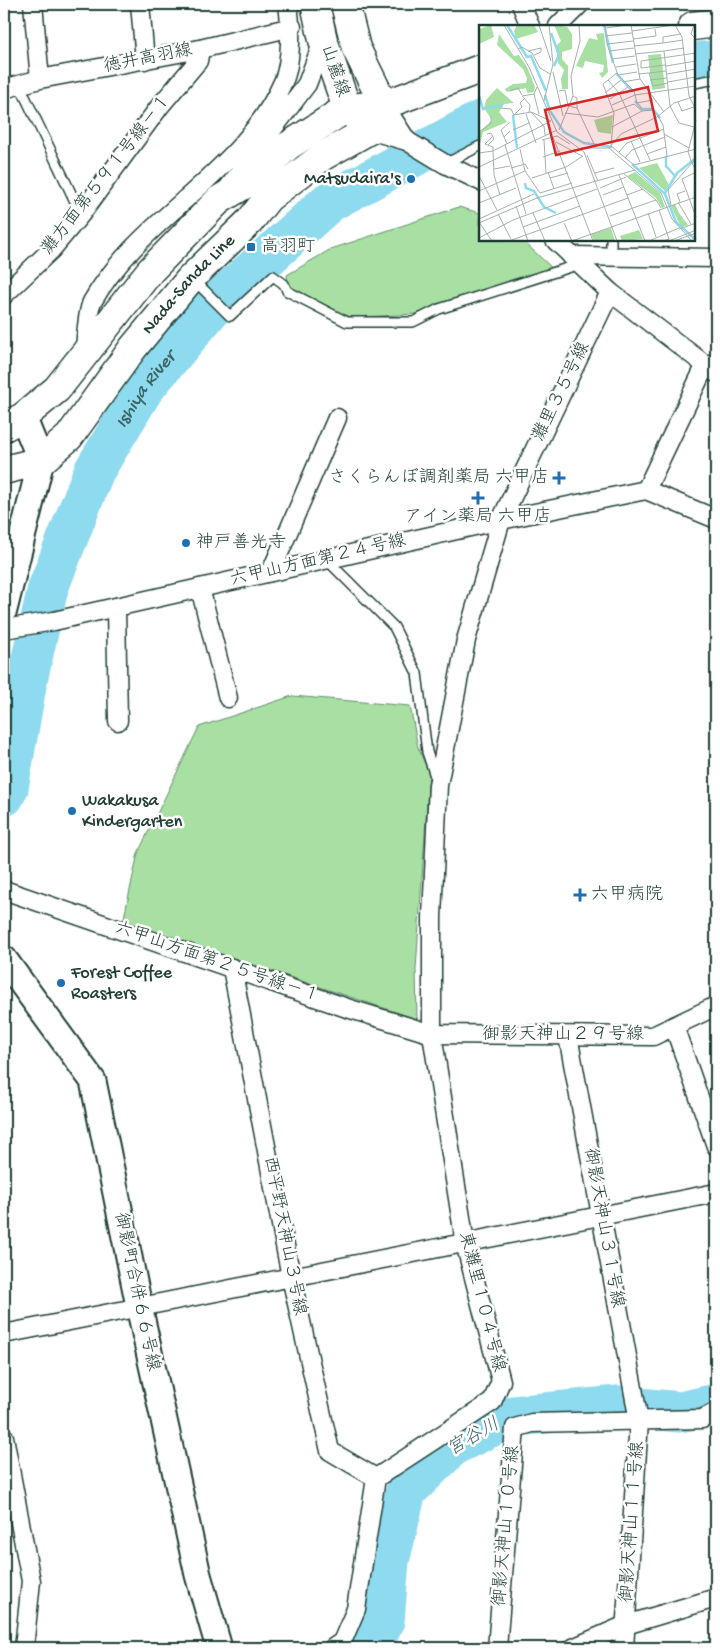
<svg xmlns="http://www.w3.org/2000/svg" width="720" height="1652" viewBox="0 0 720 1652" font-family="'Gochi Hand','Klee One',sans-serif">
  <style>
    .green { fill: #a8dfa2; stroke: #648e6b }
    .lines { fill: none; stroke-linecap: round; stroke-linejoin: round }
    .river { stroke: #8edaee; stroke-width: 41 }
    .lane-casing { stroke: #1f3d34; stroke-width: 12 }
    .street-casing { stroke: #1f3d34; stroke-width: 21 }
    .secondary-casing { stroke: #1f3d34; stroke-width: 29 }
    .primary-casing { stroke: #1f3d34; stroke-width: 31 }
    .lane { stroke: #fff; stroke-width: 9 }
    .street { stroke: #fff; stroke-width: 18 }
    .secondary { stroke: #fff; stroke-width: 25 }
    .primary { stroke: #fff; stroke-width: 28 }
    .poi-dot { fill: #1f6fb2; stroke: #fff; stroke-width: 2 }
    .labels { text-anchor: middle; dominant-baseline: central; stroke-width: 5; stroke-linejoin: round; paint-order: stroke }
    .street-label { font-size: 18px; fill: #1f3d34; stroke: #fff }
    .poi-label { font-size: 18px; fill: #1f3d34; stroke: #fff; text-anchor: start }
    .water-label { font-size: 19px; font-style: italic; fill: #3b6462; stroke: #fff }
    .inset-river { fill: none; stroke: #8edaee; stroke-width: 2.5 }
    .inset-road { fill: none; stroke: #a5b1ae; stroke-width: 1 }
    .view { fill: #d62828; fill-opacity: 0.15; stroke: #d62828; stroke-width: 2.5 }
    .inset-edge { fill: none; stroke: #1f3d34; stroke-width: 2.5 }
  </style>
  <rect width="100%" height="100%" fill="#fff"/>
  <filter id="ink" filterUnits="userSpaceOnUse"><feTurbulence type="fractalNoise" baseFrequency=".02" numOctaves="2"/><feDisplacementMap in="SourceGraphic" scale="10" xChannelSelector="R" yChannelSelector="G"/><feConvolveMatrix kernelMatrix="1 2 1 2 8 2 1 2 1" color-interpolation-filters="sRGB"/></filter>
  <g filter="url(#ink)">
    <g class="green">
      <path d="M459 207 480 213V240H522L553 269 416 314 346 318 289 291 287 275 331 249Z"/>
      <path d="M292 696 410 706 418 747 429 773 416 969 417 1019 123 922 138 853 199 727Z"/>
    </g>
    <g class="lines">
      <g class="river">
        <path d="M694 63 716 61"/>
        <path id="s1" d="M4 796 8 788 27 680 48 588 94 471 144 388 214 305 329 202 480 121"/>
        <path d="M371 1648 384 1621 389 1561 406 1491 453 1445 513 1416 618 1406 680 1412 716 1404"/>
      </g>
      <g class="lane-casing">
        <g id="lane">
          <path d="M694 83 716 79"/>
          <path d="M20 86 81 214"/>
          <path d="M445 164 480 146"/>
          <path d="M611 255V240"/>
          <path d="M194 280 230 316 273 276 284 284 287 291 347 322H413L439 309 580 264"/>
          <path d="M327 560 394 627 417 673 427 752 436 779"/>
        </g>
      </g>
      <g class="street-casing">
        <g id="street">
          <path d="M33 4 40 79"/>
          <path d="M140 4 145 60"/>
          <path d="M521 4 530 26"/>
          <path d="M558 26 580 4"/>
          <path d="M4 89 40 79 200 49 292 27"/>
          <path d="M384 105 407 141"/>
          <path d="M369 130 407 141 445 164 480 181"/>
          <path d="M225 192 307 84 323 41"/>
          <path d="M555 240 610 292 716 373"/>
          <path d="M571 256 716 258"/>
          <path d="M4 295 51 250 81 214 160 106 198 61 200 49"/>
          <path d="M85 350C86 338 87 312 92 302 141 216 243 174 283 82 292 63 291 24 288 4"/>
          <path d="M646 490 706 364 716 365"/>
          <path d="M271 572 337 418"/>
          <path d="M200 588 228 698"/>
          <path d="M116 607 118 721"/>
          <path d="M4 629 54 621 501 520 646 490 716 519"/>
          <path d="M4 890 347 1008 432 1034 653 1036 716 1006"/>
          <path d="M232 968 291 1277 330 1451 376 1478"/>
          <path d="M674 1026 716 1146"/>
          <path d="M568 1036 639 1421 624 1648"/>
          <path d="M4 1334 716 1193"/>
          <path d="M4 1437 31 1581 24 1648"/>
          <path d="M333 1648 342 1642 356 1609 376 1478 492 1402 501 1381 465 1243 432 1034V917L438 785 466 640 501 520 610 292"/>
          <path d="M497 1648 515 1428 532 1423 702 1419 716 1412"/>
          <path d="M573 1648 626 1625 716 1598"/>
        </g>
      </g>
      <g class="secondary-casing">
        <g id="secondary">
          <path d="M4 610 41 461 23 417"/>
          <path d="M4 959 93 1081 139 1306 198 1575 219 1648"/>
        </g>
      </g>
      <g class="primary-casing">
        <g id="primary">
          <path d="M315 4 323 40 347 108 359 120"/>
          <path d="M345 4 356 48 384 105"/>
          <path d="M693 26 716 23"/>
          <path d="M4 427 23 417 57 389 150 271 219 200 247 183 288 146 347 108 384 105 480 69"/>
          <path id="s2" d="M4 470 41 461 69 437 133 348 191 278 250 221 268 198 323 156 369 130 384 105"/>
        </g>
      </g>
      <use href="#lane" class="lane"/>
      <use href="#street" class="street"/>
      <use href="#secondary" class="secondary"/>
      <use href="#primary" class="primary"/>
    </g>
  </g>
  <g class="poi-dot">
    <circle cx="411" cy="179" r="5"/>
    <rect x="246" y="242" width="10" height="10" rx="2.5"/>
    <path d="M556.5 470.5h5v5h5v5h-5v5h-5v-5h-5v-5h5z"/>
    <path d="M475.5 490.5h5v5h5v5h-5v5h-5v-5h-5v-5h5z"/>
    <circle cx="186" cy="543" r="5"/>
    <circle cx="72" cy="811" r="5"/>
    <path d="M577.5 887.5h5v5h5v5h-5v5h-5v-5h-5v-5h5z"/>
    <circle cx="61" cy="983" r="5"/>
  </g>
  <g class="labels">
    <g class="street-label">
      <text transform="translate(148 59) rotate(-11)">徳井高羽線</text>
      <text transform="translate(334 71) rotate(71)">山麓線</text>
      <text transform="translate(107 175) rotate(-52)">灘方面第５９１号線－１</text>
      <text stroke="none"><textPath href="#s2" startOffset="269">Nada-Sanda Line</textPath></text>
      <text transform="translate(562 392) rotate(-64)">灘里３５号線</text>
      <text transform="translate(318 561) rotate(-13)">六甲山方面第２４号線</text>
      <text transform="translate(217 963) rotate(19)">六甲山方面第２５号線－１</text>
      <text x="563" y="1035">御影天神山２９号線</text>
      <text transform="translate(603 1228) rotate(80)">御影天神山３１号線</text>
      <text transform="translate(284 1236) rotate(79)">西平野天神山３号線</text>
      <text transform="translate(136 1292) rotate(78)">御影町合併６６号線</text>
      <text transform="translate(481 1302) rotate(76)">東灘里１０４号線</text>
      <text transform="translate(633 1522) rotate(-86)">御影天神山１１号線</text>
      <text transform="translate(507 1526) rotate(-85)">御影天神山１０号線</text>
    </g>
    <g class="poi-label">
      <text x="401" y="179" text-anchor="end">Matsudaira's</text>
      <text x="261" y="247">高羽町</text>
      <text x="549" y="478" text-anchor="end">さくらんぼ調剤薬局 六甲店</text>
      <text x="478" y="517" text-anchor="middle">アイン薬局 六甲店</text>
      <text x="196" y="543">神戸善光寺</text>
      <text x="82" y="801">Wakakusa<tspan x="82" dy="21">Kindergarten</tspan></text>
      <text x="591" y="895">六甲病院</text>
      <text x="71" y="973">Forest Coffee<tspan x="71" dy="21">Roasters</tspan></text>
    </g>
    <g class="water-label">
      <text stroke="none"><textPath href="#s1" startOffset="435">Ishiya River</textPath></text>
      <text transform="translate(474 1438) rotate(-30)">宮谷川</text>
    </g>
  </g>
  <g transform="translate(479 25)">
    <rect width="216" height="216" fill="#fff"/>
    <path d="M12 0 15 12 0 19V4ZM38 0H55L59 7 37 14 35 6ZM75 0 88 2 93 9V24L83 27V34L89 41V64H83L82 54 85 45 79 38 77 21 82 16ZM125 8 129 47 123 53 120 48 124 47 125 40 106 36 104 43 97 41 110 13 119 15 117 9ZM20 9 35 31 40 30 48 42 56 62 55 67 48 68 47 63 28 67 26 64 34 59 47 58 48 53 44 44 18 20ZM182 29 186 63 173 65 169 30ZM18 63 35 78 25 79 20 87 28 97 4 107 0 122V108L13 95 5 83 7 75ZM134 90 132 109 119 107 115 95ZM178 138 190 160 186 166 160 143ZM156 147 181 168 186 182 183 183 177 173 148 151ZM196 179 200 188 209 200 203 202 199 196 192 181ZM132 203 136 216H115L112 209ZM160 205 164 214 143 216 141 211Z" fill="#a8dfa2"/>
    <path class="inset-river" d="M28 0 48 32 52 31 67 66M125 0 134 38M72 8 80 30 75 41M137 48 154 67M66 70 71 86 85 107 105 118 133 122M0 71 4 84 24 80M156 76 163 84H174L181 93M34 90 38 123M187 131V141L197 152M153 139 186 169 197 197 217 215M46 158 47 163 55 166 65 182 77 188M186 168 198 148 217 133"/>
    <path class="inset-road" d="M25 0 50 42 78 107 105 127 138 216M60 0 72 36M126 0 128 19 139 50 155 66 158 78 174 75M152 0 161 54 185 87M196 0 203 12 210 71 217 85M215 0 212 9 217 14M127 3 148 0M153 6 195 0M202 9 184 12V18L204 15M126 11 153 8M154 14 177 11 176 4M128 19 154 16M155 21 184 18M205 23 185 26 191 81 200 98 215 102M39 24 43 22 53 28 61 43 71 49M49 26 62 23V27L55 30M130 26 155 23M156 29 185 26M133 34 156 31M186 40 162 43V36L217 28M187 41 217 36M137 42 157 39M74 47 84 91M170 48 187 46M159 49 170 48 174 61 189 58M188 49 217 44M139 50 158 47M129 55 140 68 171 135M171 55 188 53M143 57 161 54M189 57 217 52M58 62 55 69 60 89M31 66 39 63 43 70M80 66 86 65 89 81 98 83M126 68 142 55M94 71 98 73V83L116 121M131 74 149 62M65 76 74 39 70 0M199 77 203 86 215 82M133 80 156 70 217 61M22 83 32 84 35 90M52 87 65 101 66 110M50 88 51 80 43 71 55 69M86 88 119 92 155 79 163 86 174 85 179 91M47 89 57 118M35 90 43 82 41 78 46 73M179 91 184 100 188 131M217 95 209 127 213 138 217 135M133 102 163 86M34 105 50 98M80 105 94 71 92 51 101 16 100 0M0 107 12 98V91M8 109 12 108 15 114 9 120M185 109 210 123M14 111 6 119 14 122V126M25 112 22 105 31 97M74 112 114 216M63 115 78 111 91 119M65 115 67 148M152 116 161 137M77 117 103 131M28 119 25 112 31 106M26 120 47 189M132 121 155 140 217 124M132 121 135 88 124 59 138 48M102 123H130L182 168 193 194 213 216M130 123 142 109 178 92 195 78 217 71M41 124 46 146 61 168M14 126 15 150 21 170M140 127 148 118 185 104M0 128 14 126 72 96 52 87 35 90M168 129 187 122M108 130 119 156M64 132 81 126M146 133 153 125 186 112M0 142 78 105M32 143 46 139 49 144M15 144 31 141M69 147 75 164M217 147 203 154 217 192M116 148 135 143M145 149 177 175 182 183M140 150 166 216M0 151 18 185M53 153 87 142 104 131M71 153 89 148M121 163 147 152M0 166 46 146M61 168 93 158M124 170 145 162M148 170 164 164M199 177 212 199M201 177 198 169 206 166M0 178 37 163M192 180 189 165 213 138 217 146M37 181 49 216M180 185 190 214 184 216M54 188 66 216M169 188 177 212M19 189 32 214M131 191 177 175M0 194 55 169M0 197 13 216M0 198 58 173 156 145M85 198 93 216M44 202 101 181M200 204 217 198M0 213 34 195 118 164M30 216 149 173M93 216 217 172M170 216 200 203M190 216 217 205M195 216 217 208"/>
    <path class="view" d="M169 62 179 106 77 130 66 85Z"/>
    <rect width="216" height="216" class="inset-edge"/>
  </g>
  <rect width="720" height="1652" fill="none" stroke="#fff" stroke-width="20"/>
  <rect x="10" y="10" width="700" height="1632" fill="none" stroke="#1f3d34" stroke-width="2" filter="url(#ink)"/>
</svg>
